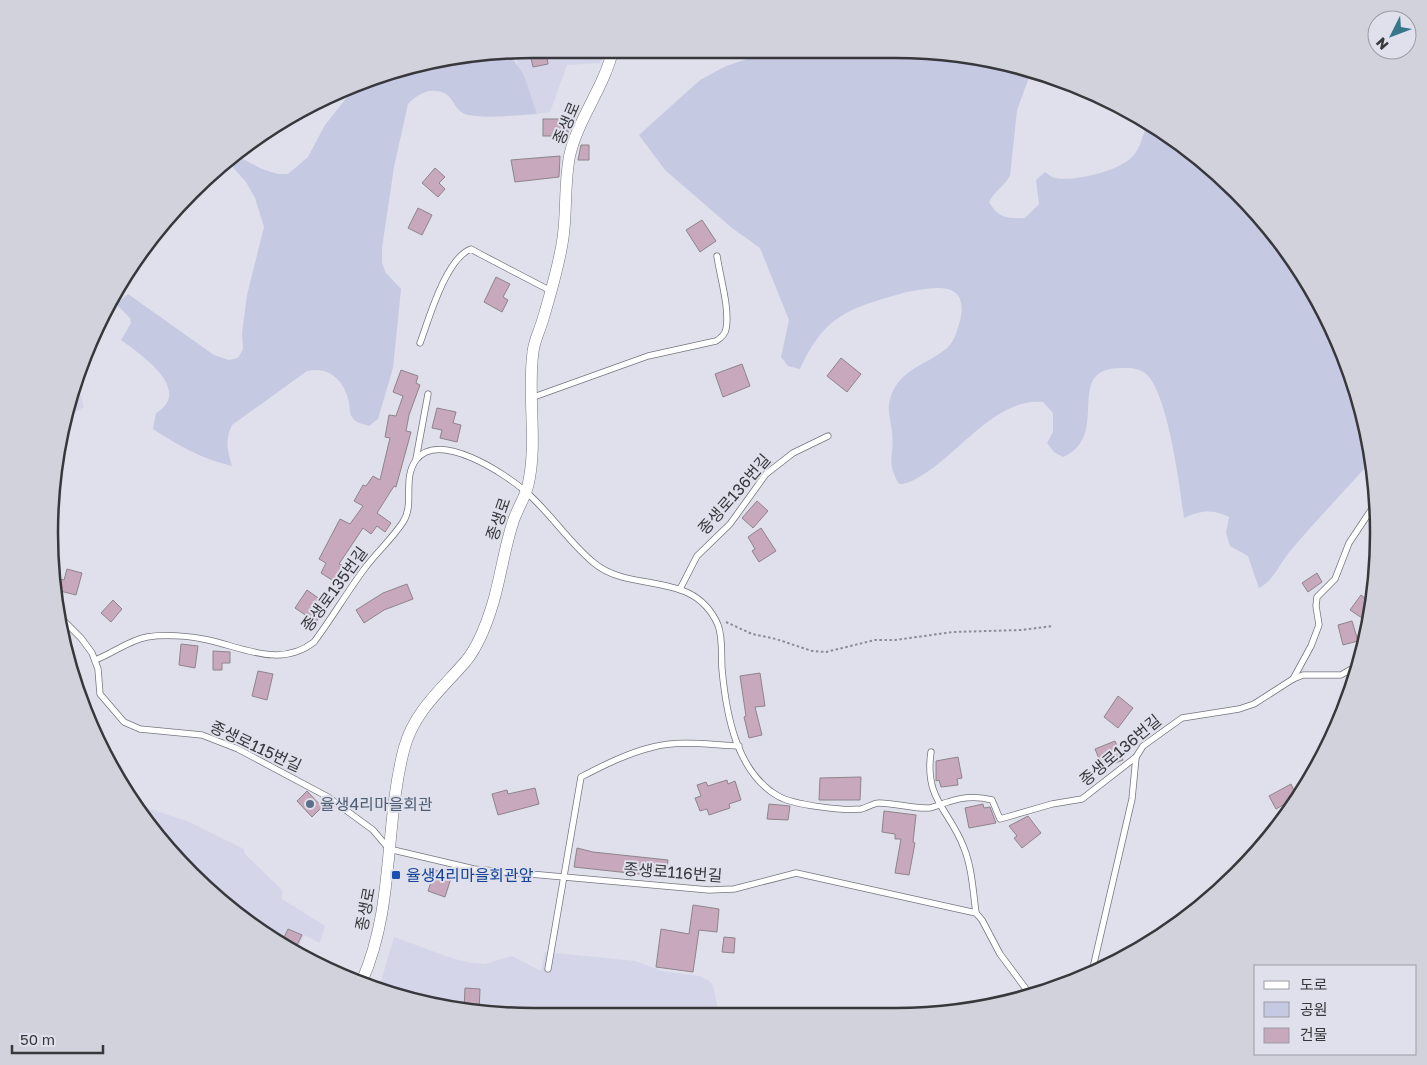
<svg xmlns="http://www.w3.org/2000/svg" width="1427" height="1065" viewBox="0 0 1427 1065" font-family="'Golos Text','Noto Sans KR',sans-serif">
  <style>
    .built { fill: #d4d5e8 }
    .green { fill: #c6c9e2 }
    .building { fill: #c8a8bd; stroke: #8e848a }
    .lines { fill: none; stroke-linecap: round; stroke-linejoin: round }
    .lane-casing { stroke: #74757e; stroke-width: 7 }
    .street-casing { stroke: #74757e; stroke-width: 12 }
    .path { stroke: #8a8b93; stroke-width: 2; stroke-dasharray: 2.5 2.5; stroke-linecap: butt }
    .lane { stroke: #fff; stroke-width: 5.5 }
    .street { stroke: #fff; stroke-width: 11 }
    .service-dot { fill: #5c6f8a; stroke: #dfe0eb; stroke-width: 2 }
    .transit-dot { fill: #1a4fb4; stroke: #dfe0eb; stroke-width: 2 }
    .labels { text-anchor: middle; dominant-baseline: central; stroke-width: 4; stroke-linejoin: round; paint-order: stroke }
    .street-label { font-size: 16px; fill: #37373c; stroke: #dfe0eb }
    .service-label { font-size: 16px; fill: #4e5e75; stroke: #dfe0eb; text-anchor: start }
    .transit-label { font-size: 16px; fill: #164399; stroke: #dfe0eb; text-anchor: start }
    .rim { fill: none; stroke: #37373c; stroke-width: 2.5 }
  </style>
  <rect width="100%" height="100%" fill="#dfe0eb"/>
  <g class="built">
    <path d="M533 49H607L600 63 567 65 550 112 537 114 524 75 518 67 516 51Z"/>
    <path d="M77 382 84 407 65 418Z"/>
    <path d="M135 804 187 821 244 849 245 854 282 890V899L325 926 320 943 304 935 296 954 291 952 214 896 149 827Z"/>
    <path d="M394 937 454 959 473 963 485 964 512 956 541 971 545 952 635 961 662 971 699 976 708 980 713 985 719 1014 501 1015 407 1000 379 988Z"/>
  </g>
  <g class="green">
    <path d="M778 49 926 50 1019 65 1032 69 1017 110 1010 176C1004 186 995 191 989 202 998 218 1008 219 1025 218L1039 204 1036 180 1045 172C1048 174 1051 177 1055 178 1074 182 1119 171 1132 157 1142 147 1142 134 1148 122L1163 130 1278 238 1328 319 1362 408 1371 461C1345 491 1316 520 1291 550 1280 563 1274 580 1259 588L1248 556 1230 546 1226 533 1229 517C1212 509 1201 510 1184 518 1180 487 1168 395 1147 375 1140 368 1131 368 1122 368 1061 367 1113 436 1063 457L1054 452 1047 443 1053 432V413L1043 402C999 397 961 450 927 472 917 478 910 484 899 484 885 460 895 456 892 433 891 419 886 410 891 396 900 369 927 365 947 348 955 341 957 330 960 321 969 282 939 286 912 291 901 293 890 297 879 300 836 313 819 328 800 369L788 366 781 357 789 320 760 248 732 228 665 170 639 135 700 80 726 66Z"/>
    <path d="M508 52 524 75 537 114C515 115 490 119 468 115 455 112 455 100 446 94 432 86 417 94 408 104L394 167 382 248V263L386 273 401 289 393 368 378 419 369 426C362 424 356 423 352 417 349 413 350 407 349 402 344 380 329 366 307 371L232 425C225 440 227 450 232 466 202 459 179 446 153 429L156 413C194 390 140 354 121 340L131 323 130 318 116 304 128 294 214 355 229 360 238 358 243 349 242 333 247 295 264 227 255 198 246 182 230 164 239 157 262 169 278 174H288L308 157 325 125 356 86 407 65Z"/>
  </g>
  <g class="building">
    <path d="M529 49H546L548 64 533 67Z"/>
    <rect x="543" y="119" width="25" height="17"/>
    <path d="M581 145H589V160H578Z"/>
    <path d="M560 156 559 177 515 182 511 160Z"/>
    <path d="M435 168 445 177 439 183 445 189 438 197 422 183Z"/>
    <path d="M418 208 432 215 422 235 408 228Z"/>
    <path d="M702 220 716 241 700 252 686 230Z"/>
    <path d="M496 277 510 284 503 297 508 300 502 312 484 302Z"/>
    <path d="M841 358 861 374 847 392 827 376Z"/>
    <path d="M742 364 750 386 723 397 715 374Z"/>
    <path d="M401 370 418 376 416 383 420 385 409 415 406 431 411 432 396 487 394 486 377 513 391 523 385 532 377 526 371 534 363 528 339 564 344 566 335 582 321 573 326 563 319 559 340 519 350 524 363 506 354 501 363 485 366 486 373 476 380 480 390 438 385 437 389 415 396 416 403 396 393 392Z"/>
    <path d="M437 408 456 412 453 423 461 425 457 442 440 438 442 430 432 428Z"/>
    <path d="M757 501 768 511 753 528 742 518Z"/>
    <path d="M761 528 776 551 759 562 752 551 755 549 748 537Z"/>
    <path d="M67 569 82 573 76 595 56 590 53 577 64 580Z"/>
    <path d="M1317 573 1322 582 1308 592 1302 583Z"/>
    <path d="M407 584 413 599 384 610 364 623 356 610 383 593Z"/>
    <path d="M307 590 328 605 316 622 295 608Z"/>
    <path d="M1361 595 1372 603 1368 622 1350 610Z"/>
    <path d="M113 600 122 609 111 622 101 613Z"/>
    <path d="M1352 621 1358 641 1343 645 1338 625Z"/>
    <path d="M181 644 198 646 195 668 179 665Z"/>
    <path d="M213 651 230 652V663H222V670H213Z"/>
    <path d="M258 671 273 674 267 700 252 696Z"/>
    <path d="M760 673 765 706 755 707 762 735 749 738 744 717 746 716 740 676Z"/>
    <path d="M1118 696 1133 708 1118 728 1104 717Z"/>
    <path d="M1115 741 1123 760 1103 768 1095 749Z"/>
    <path d="M958 757 962 778 957 779 958 785 941 787 939 780 936 781V761Z"/>
    <path d="M861 777 860 800H819L820 778Z"/>
    <path d="M727 780 728 784 735 781 741 800 729 804 730 808 709 815 707 809 700 811 695 798 701 796 697 785 706 782 708 786Z"/>
    <path d="M1291 784 1297 797 1276 809 1269 796Z"/>
    <path d="M535 788 539 804 498 815 492 794 507 790 508 794Z"/>
    <path d="M307 791 322 807 312 817 297 801Z"/>
    <path d="M769 804 790 806 788 820 767 819Z"/>
    <path d="M983 804 984 808 990 807 996 823 969 828 965 808Z"/>
    <path d="M884 811 916 815 913 842 915 843 909 875 895 873 901 839H895V834L882 832Z"/>
    <path d="M1028 816 1041 833 1022 848 1014 838 1017 836 1009 826Z"/>
    <path d="M577 848 593 852 668 860 666 877 574 867Z"/>
    <path d="M435 870 452 875 445 897 428 891Z"/>
    <path d="M693 905 719 909 717 932 699 930 693 972 656 967 661 929 689 934Z"/>
    <path d="M288 929 302 935 293 953 281 944Z"/>
    <path d="M724 937 735 938 734 953 722 952Z"/>
    <path d="M465 988 480 989 479 1012 464 1009Z"/>
  </g>
  <g class="lines">
    <g class="lane-casing">
      <g id="lane">
        <path d="M420 343C429 319 446 258 471 249L480 254 551 291"/>
        <path d="M531 398 648 356 716 341C721 338 725 335 726 329 730 309 720 277 717 256"/>
        <path d="M416 459 428 394"/>
        <path d="M680 589 697 556 730 524 766 474 793 453 828 436"/>
        <path d="M63 620 81 638 92 653 98 669 100 694 124 722 140 729 202 735 238 749 328 797 373 830 389 849 474 869 709 890 734 889 796 873 976 913 982 920 1000 954 1029 993"/>
        <path d="M95 660C112 654 129 640 147 637 165 634 191 636 208 640 244 648 281 668 314 642 332 618 347 592 365 568 376 553 392 539 403 522 415 504 402 479 416 460 439 430 504 473 525 491 551 513 568 542 594 563 631 594 694 569 718 625 723 638 721 655 722 669 726 713 736 772 778 796 793 805 843 811 861 809 867 808 873 803 879 803 896 803 912 809 929 808 935 807 941 804 948 802 962 797 977 796 992 800L1000 819 1052 804 1082 799 1136 757 1143 746 1182 718 1239 709 1254 704 1293 679 1303 675H1341L1358 665"/>
        <path d="M1293 679 1311 646 1319 625 1316 606 1317 597 1335 579 1349 543 1373 507"/>
        <path d="M931 752C924 800 950 810 964 848 972 868 973 891 976 913"/>
        <path d="M548 969 581 777C604 765 628 753 653 747 680 740 711 745 739 746"/>
        <path d="M1092 972 1132 799 1136 757"/>
      </g>
    </g>
    <g class="street-casing">
      <path id="street" d="M362 981C395 906 384 826 404 749 414 711 442 689 466 661 479 645 487 623 493 603 501 576 504 549 513 522 517 509 525 498 528 485 538 442 527 396 533 352 534 341 540 330 543 319 551 292 559 266 563 238 567 210 564 181 570 154 579 117 605 86 613 49"/>
    </g>
    <path class="path" d="M726 622 752 634 776 639 812 651 826 652 875 640H895L953 632 1021 630 1053 626"/>
    <use href="#lane" class="lane"/>
    <use href="#street" class="street"/>
  </g>
  <circle class="service-dot" cx="310" cy="804" r="5"/>
  <rect class="transit-dot" x="391" y="870" width="10" height="10" rx="2.5"/>
  <g class="labels">
    <g class="street-label">
      <text transform="translate(566 123) rotate(-67)">종생로</text>
      <text transform="translate(734 494) rotate(-49)">종생로136번길</text>
      <text transform="translate(498 519) rotate(-71)">종생로</text>
      <text transform="translate(334 589) rotate(-54)">종생로135번길</text>
      <text transform="translate(256 746) rotate(25)">종생로115번길</text>
      <text transform="translate(1120 750) rotate(-40)">종생로136번길</text>
      <text transform="translate(673 872) rotate(4)">종생로116번길</text>
      <text transform="translate(365 909) rotate(-79)">종생로</text>
    </g>
    <g class="service-label">
      <text x="320" y="804">율생4리마을회관</text>
    </g>
    <g class="transit-label">
      <text x="406" y="875">율생4리마을회관앞</text>
    </g>
  </g>
  <path d="M0 0H1427V1065H0ZM533 58H895A475 475 0 0 1 1370 533V533A475 475 0 0 1 895 1008H533A475 475 0 0 1 58 533V533A475 475 0 0 1 533 58Z" fill="#d2d2dd" fill-rule="evenodd"/>
  <path class="rim" d="M533 58H895A475 475 0 0 1 1370 533V533A475 475 0 0 1 895 1008H533A475 475 0 0 1 58 533V533A475 475 0 0 1 533 58Z"/>
  <rect x="1254" y="965" width="162" height="90" fill="#dfe0eb" stroke="#9c9ca5"/>
  <rect x="1264" y="981" width="25" height="8" fill="#ffffff" stroke="#9c9ca5"/>
  <text x="1300" y="990" font-size="15" fill="#37373c">도로</text>
  <rect x="1264" y="1002" width="25" height="15" fill="#c6c9e2" stroke="#9c9ca5"/>
  <text x="1300" y="1015" font-size="15" fill="#37373c">공원</text>
  <rect x="1264" y="1028" width="25" height="15" fill="#c8a8bd" stroke="#9c9ca5"/>
  <text x="1300" y="1040" font-size="15" fill="#37373c">건물</text>
  <g transform="translate(1392 35) rotate(228)"><circle r="24" fill="#dfe0eb" stroke="#9c9ca5"/>
  <path d="M0-4L9 19L0 12L-9 19Z" fill="#37778b"/>
  <text y="-8" font-size="14" font-weight="bold" text-anchor="middle" fill="#37373c">N</text>
  </g>
  <path d="M12 1045v8h91v-8" fill="none" stroke="#37373c" stroke-width="2.5"/>
  <text x="20" y="1045" font-size="15" fill="#37373c" stroke="#dfe0eb" stroke-width="4" paint-order="stroke">50 m</text>
</svg>
